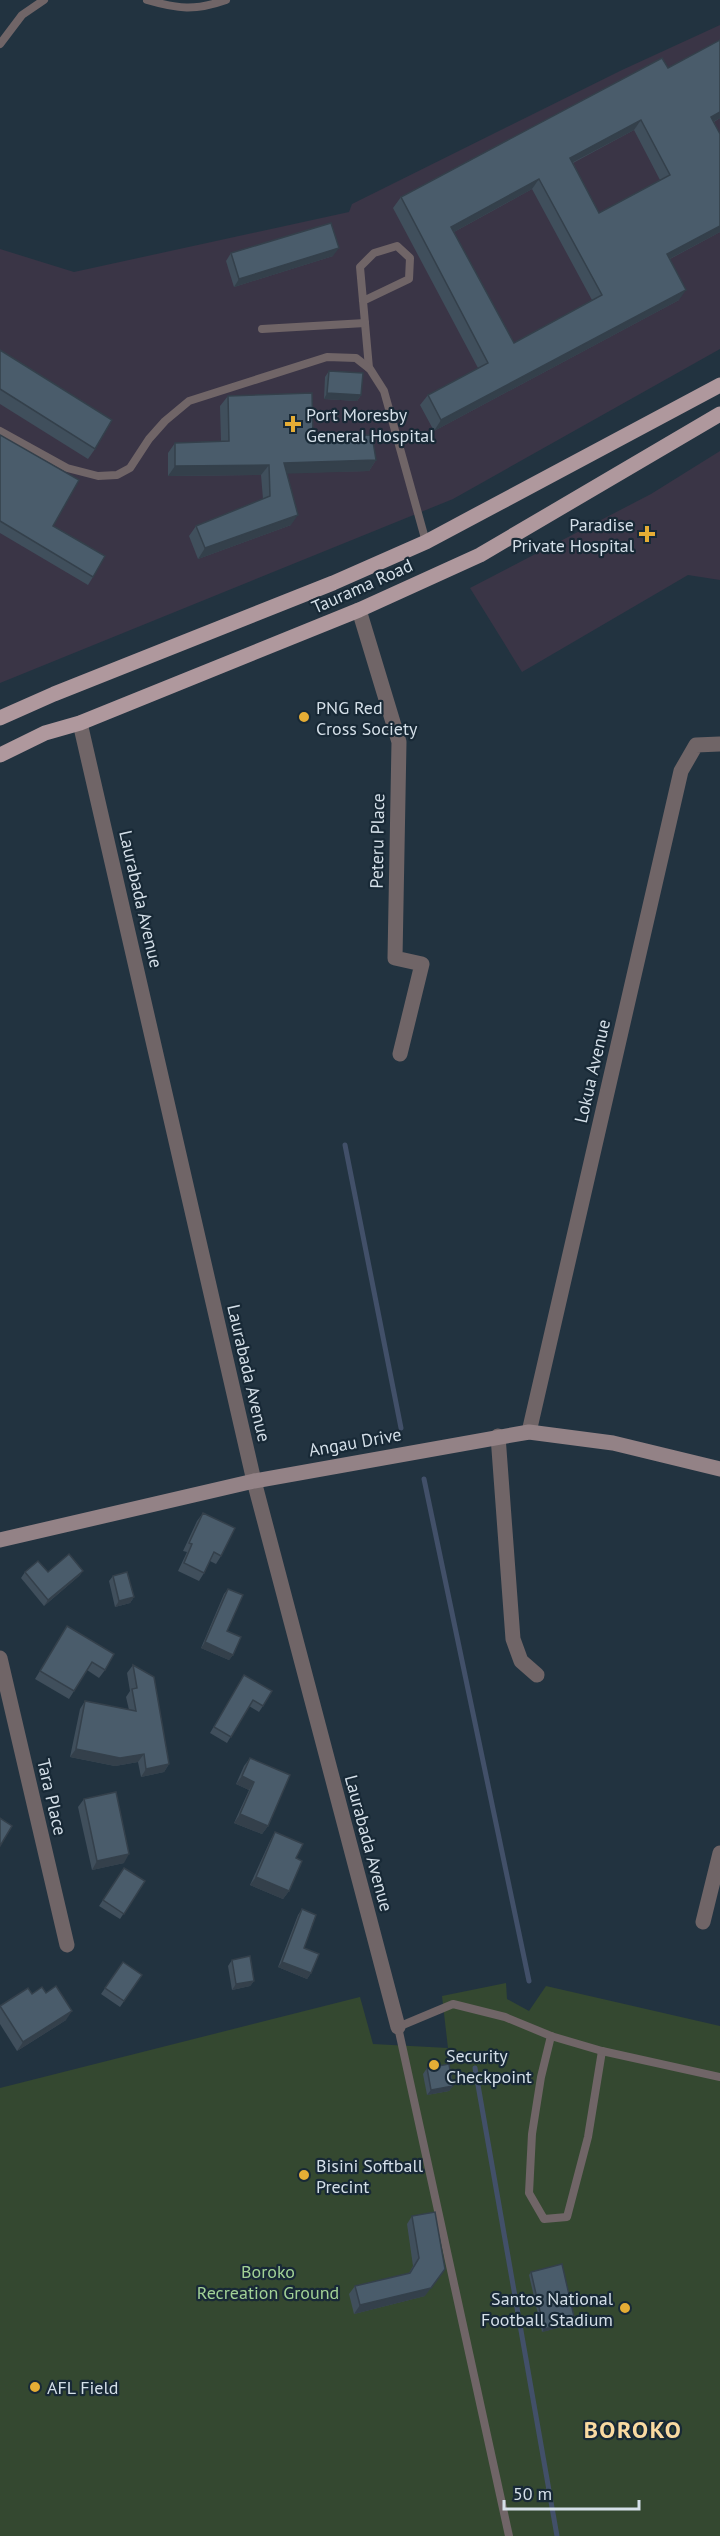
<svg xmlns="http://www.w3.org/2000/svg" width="720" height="2536" viewBox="0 0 720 2536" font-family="'PT Sans',sans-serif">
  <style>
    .medical { fill: #3a3546 }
    .green { fill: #344830 }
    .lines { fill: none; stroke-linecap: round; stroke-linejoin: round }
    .stream { stroke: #425069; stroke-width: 5 }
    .lane { stroke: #706567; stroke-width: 8 }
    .street { stroke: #706567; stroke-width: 15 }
    .secondary { stroke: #938286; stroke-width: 15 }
    .primary { stroke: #af989d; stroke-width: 15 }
    .wall { fill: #404f5c; fill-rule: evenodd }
    .shaded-wall { fill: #34404b }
    .building { fill: #4a5c6b; stroke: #34404b; stroke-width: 1.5; fill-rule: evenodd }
    .poi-dot { fill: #e5ad35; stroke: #182936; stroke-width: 2 }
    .labels { text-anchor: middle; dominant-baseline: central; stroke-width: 4.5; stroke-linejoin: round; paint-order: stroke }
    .poi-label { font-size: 18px; fill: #d4dfe8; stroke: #182936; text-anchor: start }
    .street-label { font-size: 18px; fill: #d4dfe8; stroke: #182936 }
    .park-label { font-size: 18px; fill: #a1d196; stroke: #182936 }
    .district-label { font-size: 24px; font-weight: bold; letter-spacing: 1.5px; fill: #f9daa1; stroke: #182936 }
  </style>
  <rect width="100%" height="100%" fill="#223340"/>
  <g class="medical">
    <path d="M720 25V349L453 499 0 683V249L74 272 349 212 352 204 622 70Z"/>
    <path d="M720 451V580L688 575 522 672 470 588 651 494Z"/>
  </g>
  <path class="green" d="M506 1983 507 1999 529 2011 546 1986 720 2026V2536H0V2088L360 1997 373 2044 448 2048 442 1996Z"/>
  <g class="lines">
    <g class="stream">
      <path d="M345 1145 401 1428"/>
      <path d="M424 1479 529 1981"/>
      <path d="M475 2068 557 2536"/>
    </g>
    <g class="lane">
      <path d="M147 0C178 9 195 11 226 0"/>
      <path d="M0 44 22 15 44 0"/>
      <path d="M363 301 409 279 410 258 397 246 374 253 360 267 369 368"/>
      <path d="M262 329 365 323"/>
      <path d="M0 431 67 468 98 476 117 475 130 468 149 439 165 421 189 401 327 357 356 358 370 369 384 391 426 542"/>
      <path d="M551 2036 541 2077 532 2134 529 2193 544 2219 567 2217 588 2137 602 2051"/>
      <path d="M509 2536 398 2027 453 2004 505 2017 551 2036 602 2051 720 2077"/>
    </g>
    <g class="street">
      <path d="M359 610 399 742 395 958 422 964 400 1054"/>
      <path d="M80 723 254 1481 398 2027"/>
      <path d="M529 1432 681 771 696 745 720 744"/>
      <path d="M498 1436 513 1639 521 1661 537 1675"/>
      <path d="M0 1658 67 1945"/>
      <path d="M703 1922 720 1853"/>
    </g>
    <path class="secondary" d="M0 1540 254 1481 529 1432 613 1443 720 1469"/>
    <g class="primary">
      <path d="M0 718 54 694 333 583 426 542 720 385"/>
      <path d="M0 755 45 733 80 723 359 610 480 555 720 414"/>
    </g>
  </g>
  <g class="wall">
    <path d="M720 40V118L714 122 720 134V232L670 259 679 300 434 431 420 405 428 395 478 368 393 208 401 197 668 68ZM634 130 660 180 599 213 573 163ZM532 189 592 300 514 343 454 232Z"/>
    <path d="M231 253 333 256 234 287 226 261Z"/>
    <path d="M0 350 95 449 88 459 0 404Z"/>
    <path d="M329 371 361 395 357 401 324 399 325 377Z"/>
    <path d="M228 396 313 437 376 460 369 471 286 473 291 525 198 559 189 536 196 526 263 499 261 475 168 476V453L175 443 221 441 220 406Z"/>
    <path d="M0 435 53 526 93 577 88 585 0 533Z"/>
    <path d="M203 1513 221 1556 216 1564 210 1561 204 1573 199 1581 178 1571 187 1552 183 1551 197 1521Z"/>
    <path d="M83 1571 79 1576 44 1606 21 1578 25 1572Z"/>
    <path d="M113 1576 134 1597 130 1603 115 1607 109 1581Z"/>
    <path d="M228 1589 227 1631 233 1655 229 1660 201 1648 224 1594Z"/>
    <path d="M67 1626 105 1670 99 1678 87 1670 69 1699 35 1679Z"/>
    <path d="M133 1665 169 1764 164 1772 141 1777 138 1762 115 1766 70 1757 80 1709 85 1701 129 1710 126 1697 130 1691 127 1673Z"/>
    <path d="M244 1675 263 1706 259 1712 249 1706 227 1743 210 1733Z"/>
    <path d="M250 1758 268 1826 262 1834 234 1823 249 1790 236 1784 244 1766Z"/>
    <path d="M84 1799 124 1863 92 1870 78 1807Z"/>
    <path d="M275 1832 296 1858 289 1891 283 1899 250 1885 270 1841Z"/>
    <path d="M124 1868 145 1881 120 1919 99 1906Z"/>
    <path d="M302 1909 304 1948 311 1973 307 1979 278 1967 298 1915Z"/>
    <path d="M232 1960 254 1981 250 1986 232 1990 228 1966Z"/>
    <path d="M123 1962 142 1975 120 2007 101 1994Z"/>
    <path d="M32 1994 66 2020 17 2051 0 2024V2006Z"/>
    <path d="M427 2068 453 2086 449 2091 427 2095 423 2074Z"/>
    <path d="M412 2216 425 2296 354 2314 349 2294 355 2286 409 2273 413 2266 407 2224Z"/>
    <path d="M531 2272 573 2324 542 2332 529 2275Z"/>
  </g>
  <g class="shaded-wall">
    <path d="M720 112V118L704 127 711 117Z"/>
    <path d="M641 120 634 130 562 168 570 158Z"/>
    <path d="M539 179 532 189 443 238 451 227Z"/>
    <path d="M720 226V232L660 264 667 254Z"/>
    <path d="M339 248 333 256 234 287 239 279Z"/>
    <path d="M686 290 679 300 434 431 441 420Z"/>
    <path d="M327 393 361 395 357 401 324 399Z"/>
    <path d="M376 460 369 471 277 474 284 463Z"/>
    <path d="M269 465 261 475 168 476 175 466Z"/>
    <path d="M298 515 291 525 198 559 205 548Z"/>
    <path d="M83 1571 79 1576 44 1606 48 1600Z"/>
    <path d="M134 1597 130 1603 115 1607 119 1601Z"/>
    <path d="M205 1642 233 1655 229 1660 201 1648Z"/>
    <path d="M76 1749 144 1754 138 1762 115 1766 70 1757Z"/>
    <path d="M169 1764 164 1772 141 1777 146 1769Z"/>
    <path d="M242 1776 254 1782 249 1790 236 1784Z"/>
    <path d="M240 1814 268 1826 262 1834 234 1823Z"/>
    <path d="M129 1854 124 1863 92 1870 97 1861Z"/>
    <path d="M256 1877 289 1891 283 1899 250 1885Z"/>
    <path d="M282 1962 311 1973 307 1979 278 1967Z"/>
    <path d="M254 1981 250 1986 232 1990 236 1984Z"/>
    <path d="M72 2011 66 2020 17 2051 23 2042Z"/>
    <path d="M453 2086 449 2091 427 2095 431 2090Z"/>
    <path d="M445 2269 425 2296 354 2314 360 2305Z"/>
    <path d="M575 2321 573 2324 542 2332 544 2329Z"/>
  </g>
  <g class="building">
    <path d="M720 40V112L711 117 720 134V226L667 254 686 290 441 420 428 395 488 363 401 197 662 58 668 68ZM641 120 670 175 599 213 570 158ZM539 179 602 295 514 343 451 227Z"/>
    <path d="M331 223 339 248 239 279 231 253Z"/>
    <path d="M0 350 112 420 95 449 0 389Z"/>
    <path d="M329 371 363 373 361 395 327 393Z"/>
    <path d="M312 393 313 437 372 435 376 460 284 463 298 515 205 548 196 526 270 496 269 465 175 466V443L229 441 228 396Z"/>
    <path d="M0 435 79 480 53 526 105 556 93 577 0 521Z"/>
    <path d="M203 1513 235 1528 221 1556 214 1552 204 1573 184 1563 192 1544 189 1543Z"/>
    <path d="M69 1554 83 1571 48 1600 25 1572 38 1561 48 1572Z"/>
    <path d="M127 1572 134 1597 119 1601 113 1576Z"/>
    <path d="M228 1589 243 1595 227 1631 241 1637 233 1655 205 1642Z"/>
    <path d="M67 1626 114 1654 105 1670 92 1662 74 1691 40 1671Z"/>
    <path d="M133 1665 154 1677 169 1764 146 1769 144 1754 120 1758 76 1749 85 1701 136 1711 132 1689 137 1688Z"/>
    <path d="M244 1675 272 1691 263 1706 253 1700 231 1737 214 1727Z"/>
    <path d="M250 1758 290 1775 268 1826 240 1814 254 1782 242 1776Z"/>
    <path d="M116 1792 129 1854 97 1861 84 1799Z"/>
    <path d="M0 1818 12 1826 0 1846Z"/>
    <path d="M275 1832 303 1844 296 1858 302 1861 289 1891 256 1877Z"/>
    <path d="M124 1868 145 1881 124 1914 103 1900Z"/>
    <path d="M302 1909 316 1915 304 1948 319 1954 311 1973 282 1962Z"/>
    <path d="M250 1956 254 1981 236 1984 232 1960Z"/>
    <path d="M123 1962 142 1975 124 2001 105 1988Z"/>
    <path d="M56 1986 72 2011 23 2042 0 2006 28 1988 32 1994 42 1987 46 1993Z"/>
    <path d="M449 2064 453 2086 431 2090 427 2068Z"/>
    <path d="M435 2212 445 2269 431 2288 360 2305 355 2286 410 2273 419 2258 412 2216Z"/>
    <path d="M562 2264 575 2321 544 2329 531 2272Z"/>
  </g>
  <g class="poi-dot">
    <path d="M290 415h6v6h6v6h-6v6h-6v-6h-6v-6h6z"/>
    <path d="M644 525h6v6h6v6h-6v6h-6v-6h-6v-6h6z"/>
    <circle cx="304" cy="717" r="6"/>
    <circle cx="434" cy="2065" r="6"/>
    <circle cx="304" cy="2175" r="6"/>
    <circle cx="625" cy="2308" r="6"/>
    <circle cx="35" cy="2387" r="6"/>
  </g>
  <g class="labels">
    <g class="poi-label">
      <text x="306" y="414">Port Moresby<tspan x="306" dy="21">General Hospital</tspan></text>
      <text x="634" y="524" text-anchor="end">Paradise<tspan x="634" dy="21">Private Hospital</tspan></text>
      <text x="316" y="707">PNG Red<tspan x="316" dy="21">Cross Society</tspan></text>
      <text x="446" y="2055">Security<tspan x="446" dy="21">Checkpoint</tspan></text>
      <text x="316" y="2165">Bisini Softball<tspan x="316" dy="21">Precint</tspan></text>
      <text x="613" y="2298" text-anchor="end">Santos National<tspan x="613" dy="21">Football Stadium</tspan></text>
      <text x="47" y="2387">AFL Field</text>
    </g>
    <g class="street-label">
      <text transform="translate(362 586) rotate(-24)">Taurama Road</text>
      <text transform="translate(377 841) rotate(-89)">Peteru Place</text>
      <text transform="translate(141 899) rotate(77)">Laurabada Avenue</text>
      <text transform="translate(592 1071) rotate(-77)">Lokua Avenue</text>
      <text transform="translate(249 1373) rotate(77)">Laurabada Avenue</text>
      <text transform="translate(355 1442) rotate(-10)">Angau Drive</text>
      <text transform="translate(52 1797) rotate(77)">Tara Place</text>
      <text transform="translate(369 1843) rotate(75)">Laurabada Avenue</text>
    </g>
    <g class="park-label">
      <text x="268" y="2271">Boroko<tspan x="268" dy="21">Recreation Ground</tspan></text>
    </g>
    <g class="district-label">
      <text x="633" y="2429">BOROKO</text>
    </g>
  </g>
  <path d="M504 2500v9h135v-9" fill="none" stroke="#d4dfe8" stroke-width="3"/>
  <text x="513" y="2500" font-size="18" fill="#d4dfe8" stroke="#182936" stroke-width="4.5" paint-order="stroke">50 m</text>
</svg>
